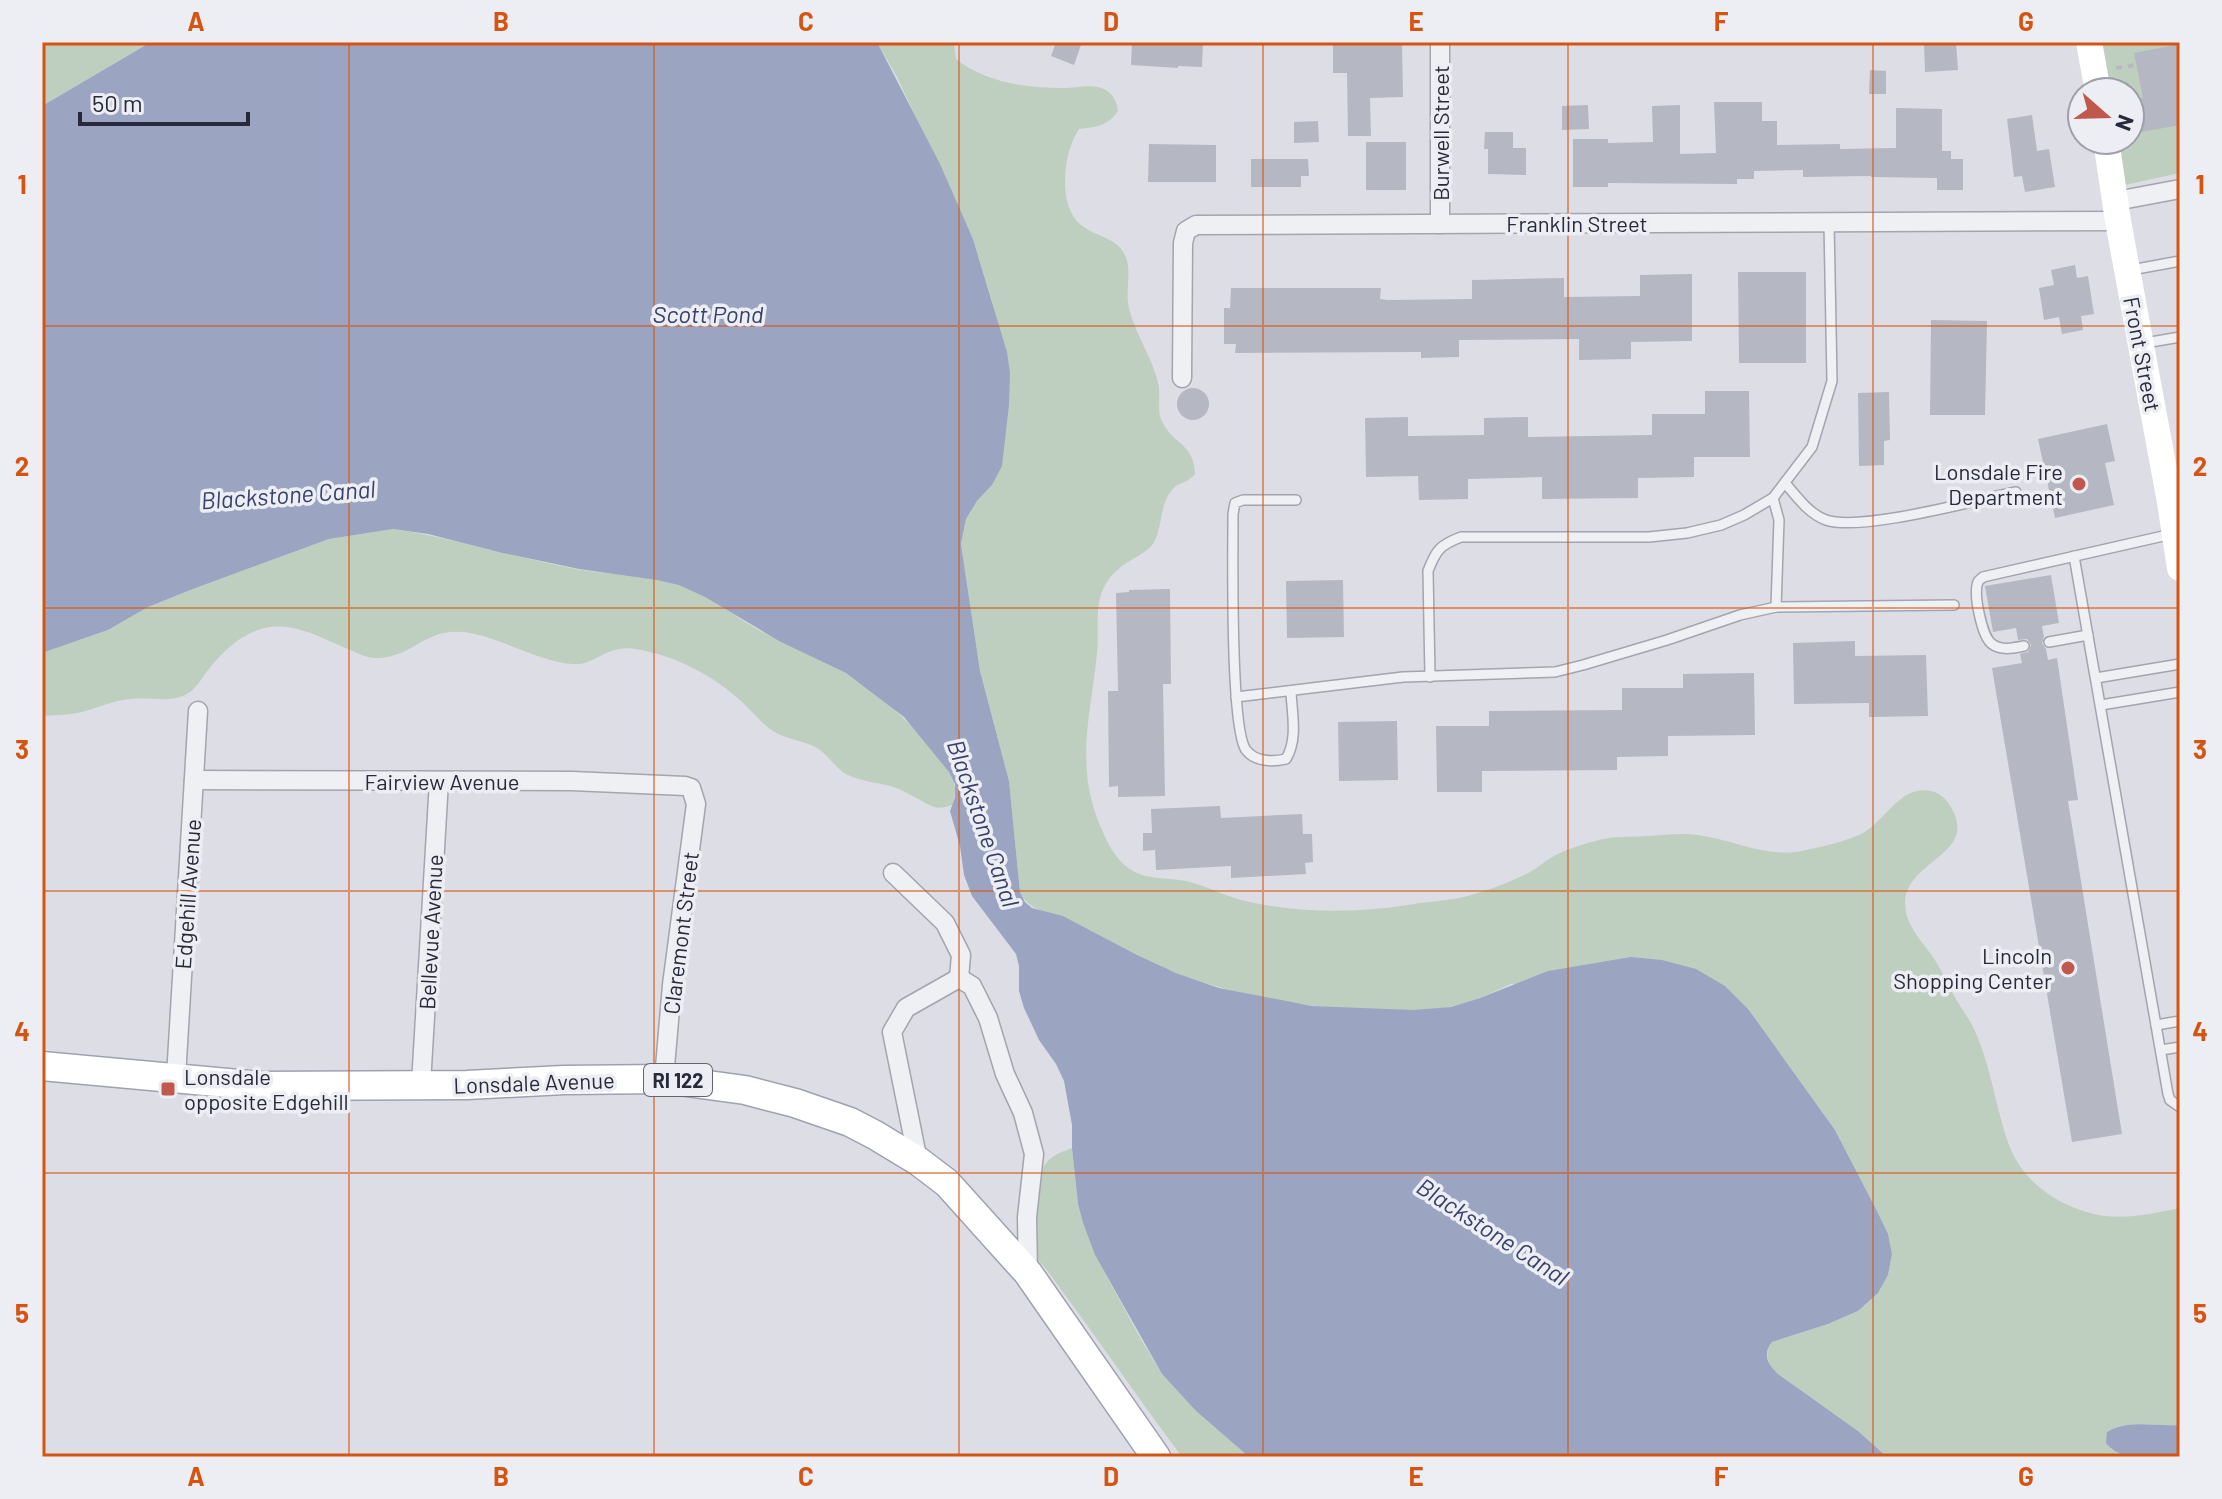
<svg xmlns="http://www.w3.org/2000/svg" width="2222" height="1499" viewBox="0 0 2222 1499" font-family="Barlow,sans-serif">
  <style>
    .green { fill: #bfcfbf }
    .water { fill: #9ba5c2 }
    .building { fill: #b5b7c2 }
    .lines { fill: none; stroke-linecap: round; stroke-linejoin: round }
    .lane-casing { stroke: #a3a4af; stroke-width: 12 }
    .street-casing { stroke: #a3a4af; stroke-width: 21 }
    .primary-casing { stroke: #9ea1b0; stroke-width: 31 }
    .path { stroke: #b7b9c0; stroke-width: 4; stroke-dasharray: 6 6; stroke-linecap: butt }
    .lane { stroke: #eff0f4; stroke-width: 9 }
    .street { stroke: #eff0f4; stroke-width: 18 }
    .secondary { stroke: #fff; stroke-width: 26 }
    .primary { stroke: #fff; stroke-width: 28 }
    .grid { fill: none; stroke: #d55411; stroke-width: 2; stroke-opacity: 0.55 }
    .poi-dot { fill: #c0584d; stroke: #eceef3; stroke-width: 3 }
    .labels { text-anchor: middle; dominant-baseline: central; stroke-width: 7; stroke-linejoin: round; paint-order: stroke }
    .shield { fill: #eceef3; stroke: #636572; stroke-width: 2 }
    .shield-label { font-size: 20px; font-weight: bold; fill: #282a3b }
    .street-label { font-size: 22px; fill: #282a3b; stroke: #eceef3 }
    .poi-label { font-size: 22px; fill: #282a3b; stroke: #eceef3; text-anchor: end }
    .water-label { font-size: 24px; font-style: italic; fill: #37416a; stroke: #eceef3 }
    .neatline { fill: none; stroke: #d55411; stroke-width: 3 }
    .grid-label { font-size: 26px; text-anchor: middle; font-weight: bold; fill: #d55411 }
  </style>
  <rect width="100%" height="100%" fill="#dddee5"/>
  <g class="green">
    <path d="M51 42H151L42 106V47Z"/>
    <path d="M877 42H954L956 59C986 83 1027 88 1064 88 1076 88 1089 84 1101 88 1112 91 1117 101 1118 111 1108 126 1096 127 1079 129 1063 152 1057 206 1081 225 1096 237 1116 237 1125 255 1132 270 1126 287 1128 303 1133 332 1152 355 1158 383 1161 394 1157 409 1161 419 1171 444 1194 442 1195 474 1185 485 1179 481 1172 490 1159 505 1163 528 1153 544 1146 553 1132 559 1122 566 1090 591 1100 618 1097 653 1091 715 1075 762 1099 823 1104 834 1109 847 1117 857 1137 882 1158 876 1186 881 1208 886 1228 898 1250 902 1307 914 1363 913 1420 903 1436 901 1452 900 1468 896 1489 890 1511 882 1530 872 1539 867 1546 860 1554 856 1571 847 1590 842 1608 838 1621 836 1634 837 1647 836 1666 835 1684 832 1704 836 1739 842 1770 859 1806 850 1824 846 1844 842 1861 834 1885 822 1900 784 1931 791 1941 793 1948 801 1952 809 1979 858 1896 861 1906 912 1909 929 1926 946 1935 960 1942 971 1947 983 1953 994 1959 1005 1967 1015 1973 1027 1991 1064 1995 1106 2009 1145 2024 1185 2063 1209 2104 1216 2129 1219 2156 1213 2180 1208V1425C2157 1427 2127 1419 2107 1432L2111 1449 2126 1457H1887L1858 1431 1778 1374C1768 1364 1763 1355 1772 1342L1828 1324 1858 1311 1878 1293 1888 1275 1892 1254 1888 1235 1878 1213 1835 1130 1749 1010 1511 984C1492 993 1474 1001 1454 1006 1431 1012 1405 1010 1381 1010 1313 1009 1244 998 1179 974 1143 961 1109 941 1076 923 1056 911 1030 915 1020 892L1009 781 980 671 961 544 966 519 977 501 992 485 999 330 992 301 973 239 897 77Z"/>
    <path d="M2102 42H2180V173L2125 185 2117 140H2130V92H2110Z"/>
    <path d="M393 529C454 538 514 557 576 569 609 575 645 574 678 584 706 594 735 617 762 632 789 646 817 657 844 672 875 689 942 748 954 782 956 789 955 797 952 805 946 807 941 809 934 807 921 802 910 793 896 788 880 782 859 782 844 773 834 766 828 755 817 748 803 740 787 740 773 731 761 723 752 711 742 702 713 675 674 655 635 649 606 644 594 667 572 664 531 661 483 625 444 633 420 638 405 658 377 658 366 658 357 653 348 649 321 638 291 620 261 629 240 635 222 652 209 669 203 676 198 686 190 692 173 704 150 697 131 699 113 700 96 709 78 713 66 715 54 715 42 716V653L108 630 148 607 193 589 329 539Z"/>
    <path d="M1072 1148 1078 1204 1083 1223 1095 1255 1142 1341 1162 1374 1196 1411 1249 1457H1182C1136 1395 1092 1331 1046 1269 1037 1258 1019 1244 1018 1230 1016 1214 1038 1170 1050 1159 1057 1153 1064 1151 1072 1148Z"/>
  </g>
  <g class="water">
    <path d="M151 42H877L940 164 973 239 1007 352 1010 373 1009 405 1002 466 992 485 977 501 966 519 961 544 980 671 1009 781 1020 892 1025 902 1032 908 1063 916 1137 955 1176 973 1219 988 1312 1006 1413 1010 1451 1007 1480 998 1548 971 1631 957 1662 960 1696 969 1725 986 1749 1010 1835 1130 1878 1213 1888 1234 1892 1254 1888 1275 1878 1293 1858 1311 1828 1324 1772 1342C1762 1355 1768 1364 1778 1374L1858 1431 1887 1457H1249L1196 1411 1162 1374 1095 1255 1083 1223 1078 1204 1072 1148V1125L1064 1081 1056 1064 1039 1040 1024 1008 1019 991V966L1016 954 972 896 964 875 960 846 950 811 955 797V784L949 772 904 717 846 673 779 641 705 597 679 585 657 580 579 569 503 553 428 534 393 529 329 539 193 589 148 607 108 630 42 653V106Z"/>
    <path d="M2180 1425V1457C2156 1457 2122 1464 2106 1443L2107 1432C2128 1419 2157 1427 2180 1425Z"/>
  </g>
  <g class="building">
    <path d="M1056 42H1082L1074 65 1051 56Z"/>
    <path d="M1132 42H1203L1202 67 1178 66V68L1131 65Z"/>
    <path d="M1333 42H1402L1403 97 1370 98 1371 136H1348L1347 73H1333Z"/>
    <path d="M1924 42H1956L1958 70 1925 72Z"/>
    <path d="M2180 44V125L2130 134V100L2143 98 2134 53Z"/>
    <path d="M1870 70 1886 71V94H1869Z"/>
    <path d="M1714 102H1762V121H1777V145L1840 144V149L1896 148V108L1942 109V151H1951V159H1963V190H1937V178L1871 177V176L1803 177V170L1754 171V179H1737V184L1608 183V187H1573V139H1608V143L1653 142 1652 106 1680 105V154L1716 153Z"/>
    <path d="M1588 105 1589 129 1562 130V106Z"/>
    <path d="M2032 115 2037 151 2049 149 2055 187 2025 192 2022 176 2014 177 2007 119Z"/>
    <path d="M1318 121 1319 142 1294 143V122Z"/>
    <path d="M1485 132H1513V148H1526V175L1488 174V149H1484Z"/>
    <rect x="1366" y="142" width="40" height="48"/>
    <path d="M1149 144 1216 145V182H1148Z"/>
    <path d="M1251 159H1308L1309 176H1301V187H1251Z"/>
    <path d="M2075 265 2077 278 2088 276 2094 314 2081 316 2083 330 2062 334 2059 317 2044 320 2039 288 2054 285 2051 270Z"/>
    <path d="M1738 272H1806V363H1739Z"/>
    <path d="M1692 274V341L1631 342V359L1579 360V339L1459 340V357L1421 358V352L1235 353 1236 344H1224V308H1230L1231 288H1381L1380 299 1388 300 1472 299V280L1564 278V297L1640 296V275Z"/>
    <path d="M1931 320 1987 321 1985 415H1930Z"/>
    <circle cx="1193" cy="404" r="16"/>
    <path d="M1705 391H1749L1750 457H1694V477L1638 478V498L1542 499V477L1468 479V499L1419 500 1418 476 1366 477 1365 418 1408 417V436L1484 435V418L1528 417V437L1652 435V414H1705Z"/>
    <path d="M1889 392 1890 440 1884 441V465L1859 466 1858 393Z"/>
    <path d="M2107 424 2115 461 2105 463 2114 505 2055 518 2038 439Z"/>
    <path d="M2051 575 2059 623 2042 626 2044 637 2042 643 2046 649 2048 660 2057 658 2078 800 2068 801 2122 1134 2072 1142 1992 668 2022 663 2020 654 2028 652 2031 645 2027 639 2018 640 2016 628 1993 632 1985 586Z"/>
    <path d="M1343 580 1344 637 1287 638 1286 581Z"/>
    <path d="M1170 589 1171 684H1163L1165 796 1118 797V786L1109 787 1108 691H1118L1116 593 1129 592V590Z"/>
    <path d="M1855 641V656L1926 655 1928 716 1869 717V703L1794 704 1793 643Z"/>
    <path d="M1754 673 1755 735 1668 736V756L1617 757V770L1482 771V792H1437L1436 726H1489V711L1622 710V688H1683V674Z"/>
    <path d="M1397 721 1398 780 1339 781 1338 722Z"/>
    <path d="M1220 806 1221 818 1302 814 1303 834H1312L1313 862 1305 863 1306 874 1231 878V866L1156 870 1155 850 1143 851V833H1152L1151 809Z"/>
  </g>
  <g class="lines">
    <g class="lane-casing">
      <g id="lane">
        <path d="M2131 270 2180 261"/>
        <path d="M2145 343 2180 337"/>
        <path d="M1785 483C1797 497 1809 514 1826 520 1860 532 1977 500 2016 492"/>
        <path d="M1773 498 1779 520 1776 607"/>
        <path d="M2074 556 2168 1094 2170 1100 2180 1107"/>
        <path d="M2049 642 2088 635"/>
        <path d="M2024 646C2014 648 2001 651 1992 644 1982 637 1973 594 1978 582 1979 580 1981 579 1983 577L2172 534"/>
        <path d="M1430 677 1428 571C1436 550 1440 545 1461 537H1649L1687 533 1721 525 1744 515 1773 498 1812 447 1832 381 1829 223"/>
        <path d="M2096 678 2180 664"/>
        <path d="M1291 692C1292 714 1298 739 1286 759 1273 762 1255 762 1246 750 1230 728 1233 551 1233 514L1235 503 1243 500H1296"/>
        <path d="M1236 697 1403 677 1555 672 1583 665 1667 640 1740 615 1776 607 1954 605"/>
        <path d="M2101 705 2180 692"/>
        <path d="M2156 1025 2180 1021"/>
        <path d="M2161 1050 2180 1047"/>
      </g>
    </g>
    <g class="street-casing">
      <g id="street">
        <path d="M1440 42V224"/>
        <path d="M2116 201 2180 189"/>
        <path d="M1182 378 1183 243 1186 231 1196 225 2118 221"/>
        <path d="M194 780 572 781 685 786 691 788 696 804 672 985 664 1079"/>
        <path d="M893 873 945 923 961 955 959 978"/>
        <path d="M176 1077 198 711"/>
        <path d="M421 1084 439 781"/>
        <path d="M918 1161 892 1032 906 1008 959 978 972 986 988 1018 1005 1074 1023 1113 1034 1154 1027 1217 1028 1273"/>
      </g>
    </g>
    <g class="primary-casing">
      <path id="primary" d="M42 1066 260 1086 467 1085 564 1080 664 1079 745 1090 795 1103 850 1122 875 1135 918 1161 947 1183 1028 1273 1156 1457"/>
    </g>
    <path class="path" d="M2116 68 2136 65"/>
    <use href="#lane" class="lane"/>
    <use href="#street" class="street"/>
    <g class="secondary">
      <path d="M2089 42 2098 92"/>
      <path d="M2106 140 2118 221 2170 502 2180 568"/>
    </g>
    <use href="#primary" class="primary"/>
  </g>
  <path class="grid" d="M349 42V1457M654 42V1457M959 42V1457M1263 42V1457M1568 42V1457M1873 42V1457M42 326H2180M42 608H2180M42 891H2180M42 1173H2180"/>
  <g class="poi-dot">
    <circle cx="2079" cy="484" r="8"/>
    <circle cx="2068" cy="968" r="8"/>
    <rect x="160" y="1081" width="16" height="16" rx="4"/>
  </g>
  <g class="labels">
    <rect class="shield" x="644" y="1064" width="68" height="32" rx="6"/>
    <g class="shield-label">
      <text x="678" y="1080">RI 122</text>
    </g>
    <g class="street-label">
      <text transform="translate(1440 133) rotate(-90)">Burwell Street</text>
      <text x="1577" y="223">Franklin Street</text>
      <text transform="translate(2143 354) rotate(79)">Front Street</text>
      <text x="442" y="781">Fairview Avenue</text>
      <text transform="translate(187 894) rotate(-86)">Edgehill Avenue</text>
      <text transform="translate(430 932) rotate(-87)">Bellevue Avenue</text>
      <text transform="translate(680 933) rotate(-83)">Claremont Street</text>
      <text transform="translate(534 1082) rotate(-2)">Lonsdale Avenue</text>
    </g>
    <g class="poi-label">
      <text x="2063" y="471">Lonsdale Fire<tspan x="2063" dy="25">Department</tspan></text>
      <text x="2052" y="955">Lincoln<tspan x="2052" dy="25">Shopping Center</tspan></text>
      <text x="184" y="1076" text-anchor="start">Lonsdale<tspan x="184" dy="25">opposite Edgehill</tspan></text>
    </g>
    <g class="water-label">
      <text x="708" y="313">Scott Pond</text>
      <text transform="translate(288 494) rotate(-4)">Blackstone Canal</text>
      <text transform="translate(984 823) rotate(71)">Blackstone Canal</text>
      <text transform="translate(1493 1231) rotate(33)">Blackstone Canal</text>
    </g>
  </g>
  <rect width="2222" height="1499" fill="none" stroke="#eceef3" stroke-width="88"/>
  <g transform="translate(2106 116) rotate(110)"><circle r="38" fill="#eceef3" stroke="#9ea0a9" stroke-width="2"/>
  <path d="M0-6L14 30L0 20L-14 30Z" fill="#c0584d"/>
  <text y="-12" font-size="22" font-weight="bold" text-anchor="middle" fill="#282a3b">N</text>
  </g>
  <path d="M80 112v12h168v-12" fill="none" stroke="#282a3b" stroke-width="4"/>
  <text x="92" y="112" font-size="24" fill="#282a3b" stroke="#eceef3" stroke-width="6" paint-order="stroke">50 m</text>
  <rect x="44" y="44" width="2134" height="1411" class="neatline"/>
  <g class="grid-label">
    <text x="196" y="31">A</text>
    <text x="501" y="31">B</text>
    <text x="806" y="31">C</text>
    <text x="1111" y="31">D</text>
    <text x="1416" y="31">E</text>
    <text x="1721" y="31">F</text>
    <text x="2026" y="31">G</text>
    <text x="22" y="194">1</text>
    <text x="2200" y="194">1</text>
    <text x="22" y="476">2</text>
    <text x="2200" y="476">2</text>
    <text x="22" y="759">3</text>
    <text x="2200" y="759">3</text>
    <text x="22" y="1041">4</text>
    <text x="2200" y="1041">4</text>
    <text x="22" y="1323">5</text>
    <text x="2200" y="1323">5</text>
    <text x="196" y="1486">A</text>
    <text x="501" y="1486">B</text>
    <text x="806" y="1486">C</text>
    <text x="1111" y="1486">D</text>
    <text x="1416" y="1486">E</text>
    <text x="1721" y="1486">F</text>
    <text x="2026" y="1486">G</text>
  </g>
</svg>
